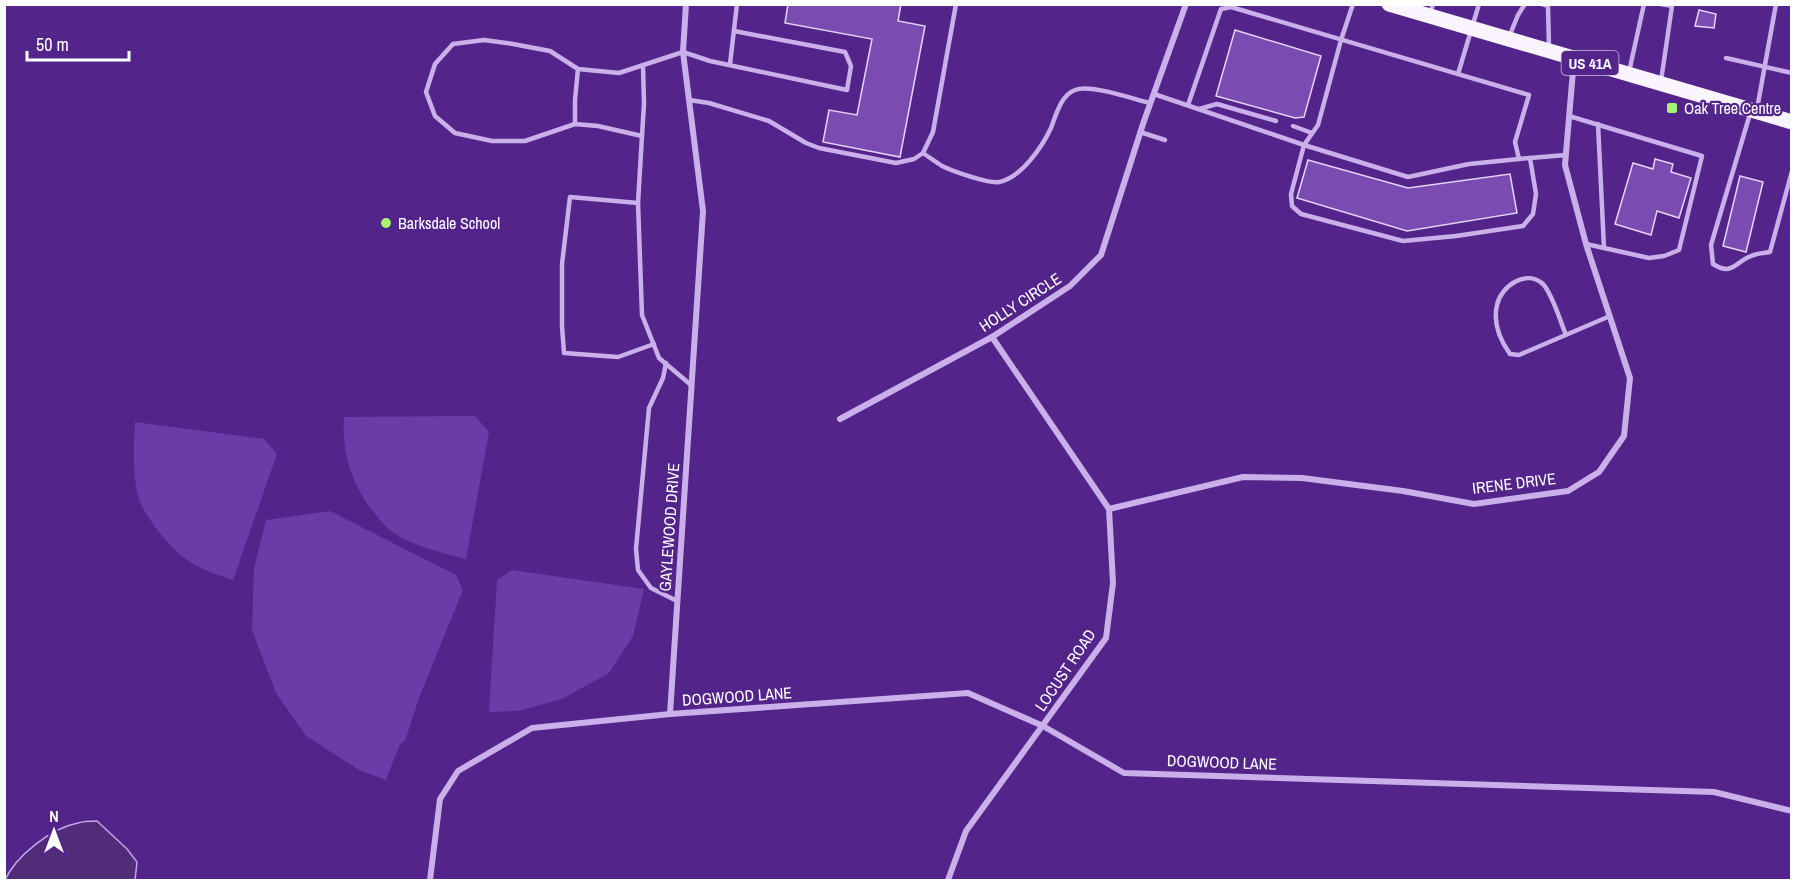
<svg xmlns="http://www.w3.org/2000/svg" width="1796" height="885" viewBox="0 0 1796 885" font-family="'Archivo Narrow',sans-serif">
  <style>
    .green { fill: #6c3ba8 }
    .water { fill: #512d79; stroke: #c3a4eb; stroke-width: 1.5 }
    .building { fill: #7a4cb1; stroke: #e4d4f8; stroke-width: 1.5 }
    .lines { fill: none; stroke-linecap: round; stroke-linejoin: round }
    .service { stroke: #cab0ea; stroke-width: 4.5 }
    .minor { stroke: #cab0ea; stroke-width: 6 }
    .primary { stroke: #f9f4fe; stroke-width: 15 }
    .poi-dot { fill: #a5f573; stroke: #532489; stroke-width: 2 }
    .labels { text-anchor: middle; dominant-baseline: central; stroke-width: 4.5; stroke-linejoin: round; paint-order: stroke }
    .shield { fill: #532489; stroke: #cbbddc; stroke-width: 1.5 }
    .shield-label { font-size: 15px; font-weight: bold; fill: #fff }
    .poi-label { font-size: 16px; fill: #fff; stroke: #532489; text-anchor: start }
    .street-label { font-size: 16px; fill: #fff; stroke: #532489 }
  </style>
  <rect width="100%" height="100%" fill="#532489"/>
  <g class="green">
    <path d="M475 416 489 432 466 559C440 552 415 547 392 532 386 528 381 521 376 515 353 488 341 453 344 417Z"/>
    <path d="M135 422 264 439 277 454 233 580C217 575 199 569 186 559 170 548 143 515 138 496 132 473 134 445 135 422Z"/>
    <path d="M330 511 456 575 463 590 419 698 405 741 400 744 386 780 359 770 306 736 276 693 252 630 254 568 266 520Z"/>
    <path d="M512 570 644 589 633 636 609 673 562 699 518 711 489 712 497 580Z"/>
  </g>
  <path class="water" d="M97 821 127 849 137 862 135 880H5C16 856 51 828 78 823 84 821 91 821 97 821Z"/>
  <g class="building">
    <path d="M788 4H901L898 21 925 26 900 157 823 142 829 110 857 115 872 39 785 23Z"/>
    <path d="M1699 10 1716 14 1714 28 1695 26Z"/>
    <path d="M1235 30 1321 56 1304 117 1295 118 1216 96Z"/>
    <path d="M1655 159 1673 164 1671 172 1691 178 1679 218 1657 211 1651 235 1615 224 1633 163 1653 169Z"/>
    <path d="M1308 160 1408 188 1510 174 1517 213 1407 231 1297 198Z"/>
    <path d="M1740 176 1763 182 1746 252 1723 246Z"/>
  </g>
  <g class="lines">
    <g class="service">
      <path d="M1353 4 1341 40 1318 125 1304 145 1408 177 1469 164 1519 159"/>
      <path d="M1542 4 1548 6 1549 48"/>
      <path d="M1661 4 1672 6 1661 81"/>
      <path d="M1430 14 1433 4"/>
      <path d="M1509 37 1518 15 1525 4"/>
      <path d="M1726 58 1792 73"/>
      <path d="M730 64 737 4"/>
      <path d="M643 65 644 104 642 136 598 126 575 124 525 141H492L455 133 435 116 426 92 435 64 453 44 484 40 513 44 550 51 578 69 619 73 683 52 710 61 847 90 851 66 845 52 734 31"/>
      <path d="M1629 72 1644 4"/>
      <path d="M1458 74 1479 4"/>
      <path d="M1154 94 1304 145 1291 194 1292 206 1301 214 1403 241 1456 236 1523 226 1533 214 1536 194 1530 158 1566 155"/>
      <path d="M689 100 709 103 769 121 806 143 819 148 896 163 914 159 923 153 933 132 956 4"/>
      <path d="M1188 105 1221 9 1231 7 1529 95 1515 142 1519 159 1530 158"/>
      <path d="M1199 109 1217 104 1276 121"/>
      <path d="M1757 109 1776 4"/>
      <path d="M1750 114 1711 245 1713 264C1732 276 1734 263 1751 256 1757 253 1764 253 1770 252L1792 171"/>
      <path d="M1569 116 1702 156 1679 250 1664 256 1649 258 1586 244"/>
      <path d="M575 124V100L578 69"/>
      <path d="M1598 124 1604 248"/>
      <path d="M1293 126 1312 133"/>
      <path d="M1140 132 1165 140"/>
      <path d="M642 136 638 203 642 315 659 358 691 385"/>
      <path d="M923 153C929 157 936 162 942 166 952 171 989 184 999 182 1021 178 1042 147 1051 128 1056 115 1061 95 1075 90 1091 84 1133 99 1150 103"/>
      <path d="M638 203 570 197 562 264V326L564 353 618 357 654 344"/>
      <path d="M1566 335C1560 321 1553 295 1543 284 1526 269 1501 286 1497 305 1493 322 1500 340 1510 354L1519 355 1610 316"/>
      <path d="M666 363 663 378 649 408 636 549 638 570 651 588 677 601"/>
    </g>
    <g class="minor">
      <path d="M840 419 992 337 1070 286 1101 255 1144 121 1186 4"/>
      <path d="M1109 509 1243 477 1302 478 1403 491 1474 504 1568 491 1599 472 1624 436 1630 378 1586 244 1565 165 1574 59"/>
      <path d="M670 714 703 211 683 52 686 4"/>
      <path d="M430 880 440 799 458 771 532 728 670 714 968 693 1043 726 1124 773 1714 792 1792 811"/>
      <path d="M948 880 966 831 1106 638 1113 583 1109 509 992 337"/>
    </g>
    <path class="primary" d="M1389 4 1792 122"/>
  </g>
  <g class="poi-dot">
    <rect x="1666" y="102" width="12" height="12" rx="3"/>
    <circle cx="386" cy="223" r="6"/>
  </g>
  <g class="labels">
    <rect class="shield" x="1561.5" y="51" width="57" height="24" rx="4.5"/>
    <g class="shield-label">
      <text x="1590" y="63">US 41A</text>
    </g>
    <g class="poi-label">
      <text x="1684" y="108">Oak Tree Centre</text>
      <text x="398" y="223">Barksdale School</text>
    </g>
    <g class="street-label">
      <text transform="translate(1020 302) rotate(-33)">HOLLY CIRCLE</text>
      <text transform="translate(1514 483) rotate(-7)">IRENE DRIVE</text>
      <text transform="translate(669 527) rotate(-86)">GAYLEWOOD DRIVE</text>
      <text transform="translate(1065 670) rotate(-56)">LOCUST ROAD</text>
      <text transform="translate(737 696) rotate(-4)">DOGWOOD LANE</text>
      <text transform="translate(1222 762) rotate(2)">DOGWOOD LANE</text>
    </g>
  </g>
  <rect width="1796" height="885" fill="none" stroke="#ffffff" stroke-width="12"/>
  <g transform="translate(54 831)" stroke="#532489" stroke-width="4.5" paint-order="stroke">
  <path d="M0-4.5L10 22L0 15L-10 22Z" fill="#ffffff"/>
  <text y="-9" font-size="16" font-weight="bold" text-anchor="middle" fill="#ffffff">N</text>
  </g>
  <path d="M27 51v9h102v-9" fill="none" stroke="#ffffff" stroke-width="3"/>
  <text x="36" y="51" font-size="18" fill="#ffffff" stroke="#532489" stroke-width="4.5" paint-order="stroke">50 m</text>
</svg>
